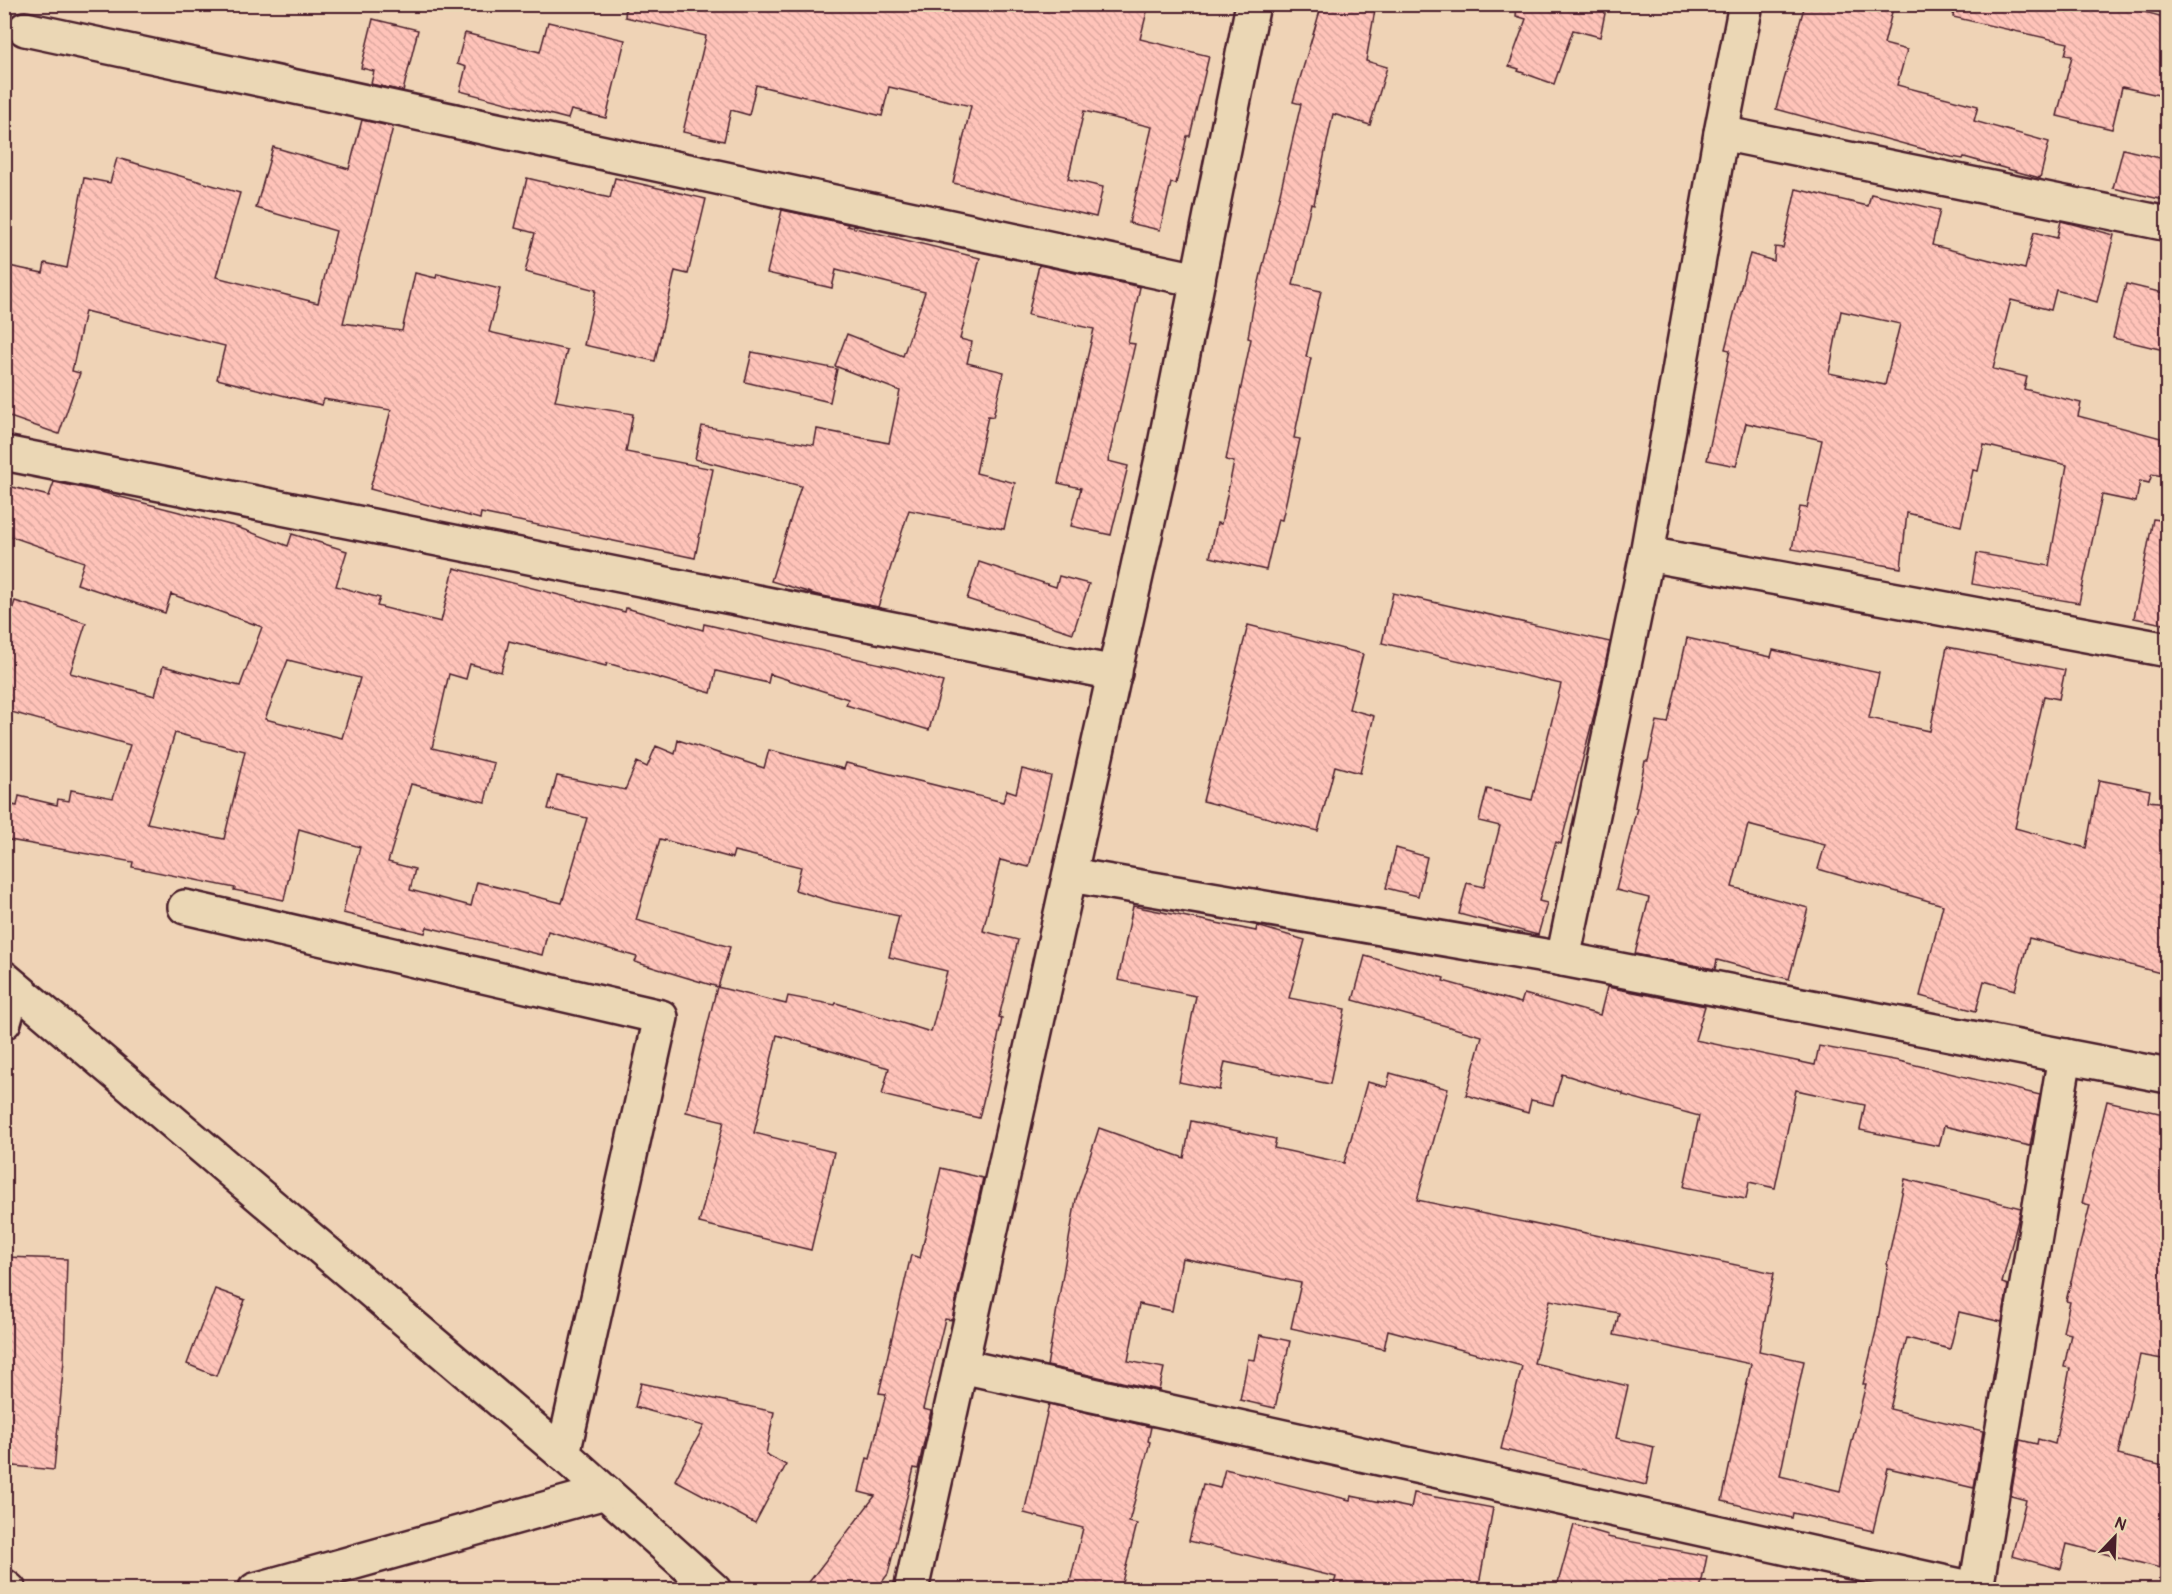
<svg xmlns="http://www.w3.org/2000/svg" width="2172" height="1594" viewBox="0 0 2172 1594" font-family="Pangolin,sans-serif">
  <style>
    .building { fill: url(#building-back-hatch); stroke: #4a1f2b; stroke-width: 1.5; fill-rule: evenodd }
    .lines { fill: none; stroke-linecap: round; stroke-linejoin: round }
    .street-casing { stroke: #4a1f2b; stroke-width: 38 }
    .street { stroke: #ebd7b5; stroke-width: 33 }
  </style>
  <defs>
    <pattern id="building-back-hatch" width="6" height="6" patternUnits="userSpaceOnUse" patternTransform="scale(1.5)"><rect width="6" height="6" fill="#ffc3b9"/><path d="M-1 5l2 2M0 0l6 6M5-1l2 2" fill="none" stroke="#dca79f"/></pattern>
  </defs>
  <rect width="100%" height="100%" fill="#efd3b6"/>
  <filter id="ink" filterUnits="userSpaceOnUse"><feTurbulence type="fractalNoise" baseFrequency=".0167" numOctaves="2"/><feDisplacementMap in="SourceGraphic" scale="12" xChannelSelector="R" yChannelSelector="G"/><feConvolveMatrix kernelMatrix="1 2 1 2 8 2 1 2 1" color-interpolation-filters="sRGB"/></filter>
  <g filter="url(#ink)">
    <g class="building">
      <path d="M626 4H1149L1140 39 1209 56 1190 136H1187L1176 184 1171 183 1160 230 1129 223 1152 127 1084 111 1068 179 1103 187 1096 217 953 183 971 106 889 87 882 116 756 85 749 115 731 110 724 141 683 132 706 36 625 17Z"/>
      <path d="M1322 4H1376L1366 61 1387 67 1370 125 1333 114 1314 204 1311 203 1293 285 1321 291 1306 357 1311 358 1294 438 1300 439 1282 520 1278 519 1266 570 1210 557 1217 523 1221 524 1234 462 1226 460 1251 339 1248 338 1253 308 1301 104 1293 102Z"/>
      <path d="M1517 4H1607L1600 37 1573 30 1554 84 1518 71 1519 69 1509 66 1526 19 1516 16Z"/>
      <path d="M1805 4H1894L1884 44 1907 50 1897 85 1978 106 1974 121 2049 142 2040 178 1964 157 1963 159 1952 157 1776 109Z"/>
      <path d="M1955 4H2113L2168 18V97L2122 87 2112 129 2057 116 2072 56 2065 55 2068 43 1953 17Z"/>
      <path d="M373 19 418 30 403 91 371 84 374 71 361 68Z"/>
      <path d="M548 22 625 40 606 118 571 110 568 119 460 91 466 67 457 64 465 33 540 52Z"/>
      <path d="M362 120 393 127 343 323 402 331 415 273 436 278 437 274 500 289 489 332 567 350 555 401 633 414 626 452 713 469 695 558 481 513 480 519 370 489 391 410 324 399 322 405 217 379 225 346 85 311 72 371 80 373 59 434 4 415V265L43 273 45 263 67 268 84 178 110 183 117 158 240 193 216 277 318 303 336 231 256 208 273 147 349 169Z"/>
      <path d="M2123 149 2168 160V201L2113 188Z"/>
      <path d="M527 178 610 198 615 178 706 199 688 274 675 271 655 361 584 345 596 290 525 272 535 233 515 228Z"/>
      <path d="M1796 189 1868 206 1871 194 1940 210 1932 245 2025 269 2034 232 2057 238 2061 221 2114 235 2097 302 2056 290 2051 310 2011 300 1993 369 2027 377 2024 389 2081 403 2078 416 2161 438V440L2168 441V477L2152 474 2149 483 2140 481 2136 502 2102 495 2079 603 1972 584 1977 553 2049 566 2067 465 1984 445 1978 471 1973 470 1961 526 1907 513 1901 568 1792 549 1800 507 1807 508 1822 440 1746 423 1736 466 1707 460 1730 350 1725 349 1745 271 1750 254 1774 261 1775 247 1783 248ZM1841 311 1900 324 1885 385 1829 373Z"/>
      <path d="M782 210 848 224 847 226 980 258 960 339 972 342 967 363 1004 372 993 417 988 416 976 473 1015 483 1004 529 909 510 878 607 818 595 771 581 801 486 695 459 702 426 814 445 817 429 889 443 900 391 835 366 847 334 903 356 925 292 836 270 832 288 767 273Z"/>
      <path d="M1039 265 1140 287 1128 343 1135 344 1108 461 1128 466 1111 535 1071 526 1081 488 1058 483 1094 329 1028 315Z"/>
      <path d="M2126 284 2168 294V351L2113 338Z"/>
      <path d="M752 352 837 369 830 402 745 382Z"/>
      <path d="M54 482 97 491 234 526 288 546 292 534 347 551 336 586 380 598 377 606 441 622 454 568 625 612 626 608 703 630 704 624 898 668 943 682 929 730 846 705 848 699 770 674 768 683 716 671 711 693 607 663 606 666 509 641 501 672 470 664 466 679 449 674 432 748 494 763 485 802 411 784 388 862 415 869 410 890 471 906 477 882 562 903 587 818 548 809 557 776 625 790 637 762 647 767 656 746 675 754 678 740 764 768 769 750 844 769 846 763 1003 802 1007 790 1016 793 1022 769 1051 776 1029 867 1000 860 983 931 1018 940 999 1017 1002 1018 996 1048 979 1118 882 1095 889 1068 777 1035 754 1133 834 1152 811 1250 699 1223 724 1121 686 1112 717 987 786 1004 788 996 835 1005 836 1003 931 1032 947 971 889 957 899 916 833 902 795 890 801 867 734 851 732 858 660 839 636 920 730 947 718 987 635 962 637 957 548 931 542 955 427 927 425 933 343 913 360 847 299 829 284 900 234 890 235 888 132 867 133 862 4 839V803L17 806 19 796 57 805 58 799 69 801 71 790 113 798 130 745 4 710V635L15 601 86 623 70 673 155 696 163 666 240 686 262 627 171 594 165 613 77 584 84 562 4 534V485L49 496ZM288 660 360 678 342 738 265 719ZM175 733 245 751 224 839 147 823Z"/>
      <path d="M2153 519 2168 521V625L2134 618Z"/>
      <path d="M979 562 1056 587 1059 576 1089 584 1073 633 967 599Z"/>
      <path d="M1393 593 1610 642 1596 707 1561 844 1556 842 1539 901 1547 903 1538 935 1459 914 1467 883 1484 887 1500 826 1479 821 1487 789 1532 800 1561 684 1382 643Z"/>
      <path d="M1248 625 1363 654 1349 709 1374 716 1360 773 1335 766 1318 831 1203 801Z"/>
      <path d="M1687 638 1771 657 1773 650 1879 673 1869 718 1930 731 1947 647 2065 670 2059 699 2044 696 2015 828 2086 848 2099 780 2150 790 2148 801 2168 803V975L2029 938 2015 990 1984 981 1976 1011 1920 996 1943 905 1818 869 1825 845 1748 825 1732 887 1808 908 1789 979 1717 960 1715 969 1635 954 1649 898 1616 890 1637 808H1635L1645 761H1648L1657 721 1668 723Z"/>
      <path d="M1396 848 1427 857 1418 896 1386 888Z"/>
      <path d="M1133 906 1256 931 1257 926 1305 940 1289 998 1345 1009 1330 1084 1225 1062 1219 1090 1179 1082 1196 996 1118 980Z"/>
      <path d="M1365 956 1444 978 1443 981 1521 1003 1524 994 1600 1015 1607 987 1705 1006 1695 1040 1815 1065 1819 1046 1899 1061 2040 1095 2030 1146 1944 1126 1939 1146 1860 1130 1865 1105 1796 1090 1775 1188 1749 1182 1746 1199 1684 1187 1699 1116 1623 1095V1093L1562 1074 1553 1105 1531 1100 1528 1113 1466 1095 1482 1036 1353 1000Z"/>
      <path d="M1390 1073 1448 1089 1417 1200 1548 1227V1225L1774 1273 1759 1351 1804 1361 1780 1476 1840 1491 1866 1384H1863L1876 1331 1888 1265 1887 1264 1905 1179 2021 1208 2002 1283 2008 1285 2002 1322 1959 1312 1950 1349 1907 1338 1890 1409 1983 1431 1974 1488 1888 1468 1873 1531 1793 1513 1792 1518 1722 1501 1751 1364 1614 1335 1619 1313 1550 1300 1534 1363 1628 1386 1616 1438 1654 1447 1646 1485 1501 1449 1522 1366 1388 1330 1384 1349 1291 1328 1301 1283 1182 1258 1172 1311 1139 1304 1128 1361 1164 1368 1159 1390 1047 1366 1076 1199 1099 1128 1184 1158 1191 1121 1276 1139 1274 1148 1344 1163 1367 1082 1387 1087Z"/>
      <path d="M2107 1101 2168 1115V1360L2140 1355 2118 1455 2168 1467V1570L2067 1544 2061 1569 2012 1556 2026 1500 2011 1496 2020 1440 2037 1444 2038 1439 2055 1444 2070 1368 2064 1367 2071 1334 2063 1332 2070 1302 2066 1301 2090 1205 2082 1203Z"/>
      <path d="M941 1168 983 1178 952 1320 945 1319 923 1409 931 1411 918 1469 914 1468 888 1574 876 1590H803L875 1496 859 1492 867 1458 870 1459 886 1394 879 1393 911 1255 920 1258Z"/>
      <path d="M4 1257 67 1259 64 1360 54 1470 4 1465Z"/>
      <path d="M215 1289 245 1300 216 1376 187 1364Z"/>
      <path d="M1260 1335 1290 1341 1275 1408 1240 1400 1248 1359 1255 1360Z"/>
      <path d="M641 1383 774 1412 766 1454 786 1465 755 1523 675 1480 704 1426 635 1407Z"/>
      <path d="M1049 1404 1151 1427 1148 1441 1150 1442 1129 1522 1137 1524 1120 1590H1068L1083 1528 1024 1513Z"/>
      <path d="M1225 1469 1350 1500 1351 1496 1411 1508 1414 1493 1493 1508 1478 1590H1364L1334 1584 1336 1577 1189 1541 1203 1484 1220 1488Z"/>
      <path d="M1574 1525 1608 1535 1607 1537 1707 1556 1700 1590H1556Z"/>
    </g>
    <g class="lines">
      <g class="street-casing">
        <g id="street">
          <path d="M25 29 1198 280"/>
          <path d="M1721 133 2168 224"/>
          <path d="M4 453 1115 673"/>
          <path d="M1647 554 2168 650"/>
          <path d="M1070 875 1563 959 2168 1076"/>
          <path d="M185 907 661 1017 563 1454"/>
          <path d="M1563 959 1647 554 1721 133 1746 4"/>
          <path d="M4 978 563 1454 714 1590"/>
          <path d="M4 1022 14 987"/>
          <path d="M961 1366 1979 1590"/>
          <path d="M4 1586 9 1590"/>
          <path d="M1976 1589 2065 1056"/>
          <path d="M255 1590 605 1492"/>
          <path d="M911 1590 1163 454 1253 4"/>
        </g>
      </g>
      <use href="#street" class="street"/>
    </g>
  </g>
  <rect width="2172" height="1594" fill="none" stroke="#ebd7b5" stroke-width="24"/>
  <rect x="12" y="12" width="2148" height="1570" fill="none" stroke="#4a1f2b" stroke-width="2" filter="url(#ink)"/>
  <g transform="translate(2115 1537) rotate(23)" stroke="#ebd7b5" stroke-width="4.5" paint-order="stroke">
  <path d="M0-4.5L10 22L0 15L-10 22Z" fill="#4a1f2b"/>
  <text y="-9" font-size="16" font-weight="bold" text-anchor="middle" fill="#4a1f2b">N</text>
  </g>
</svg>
